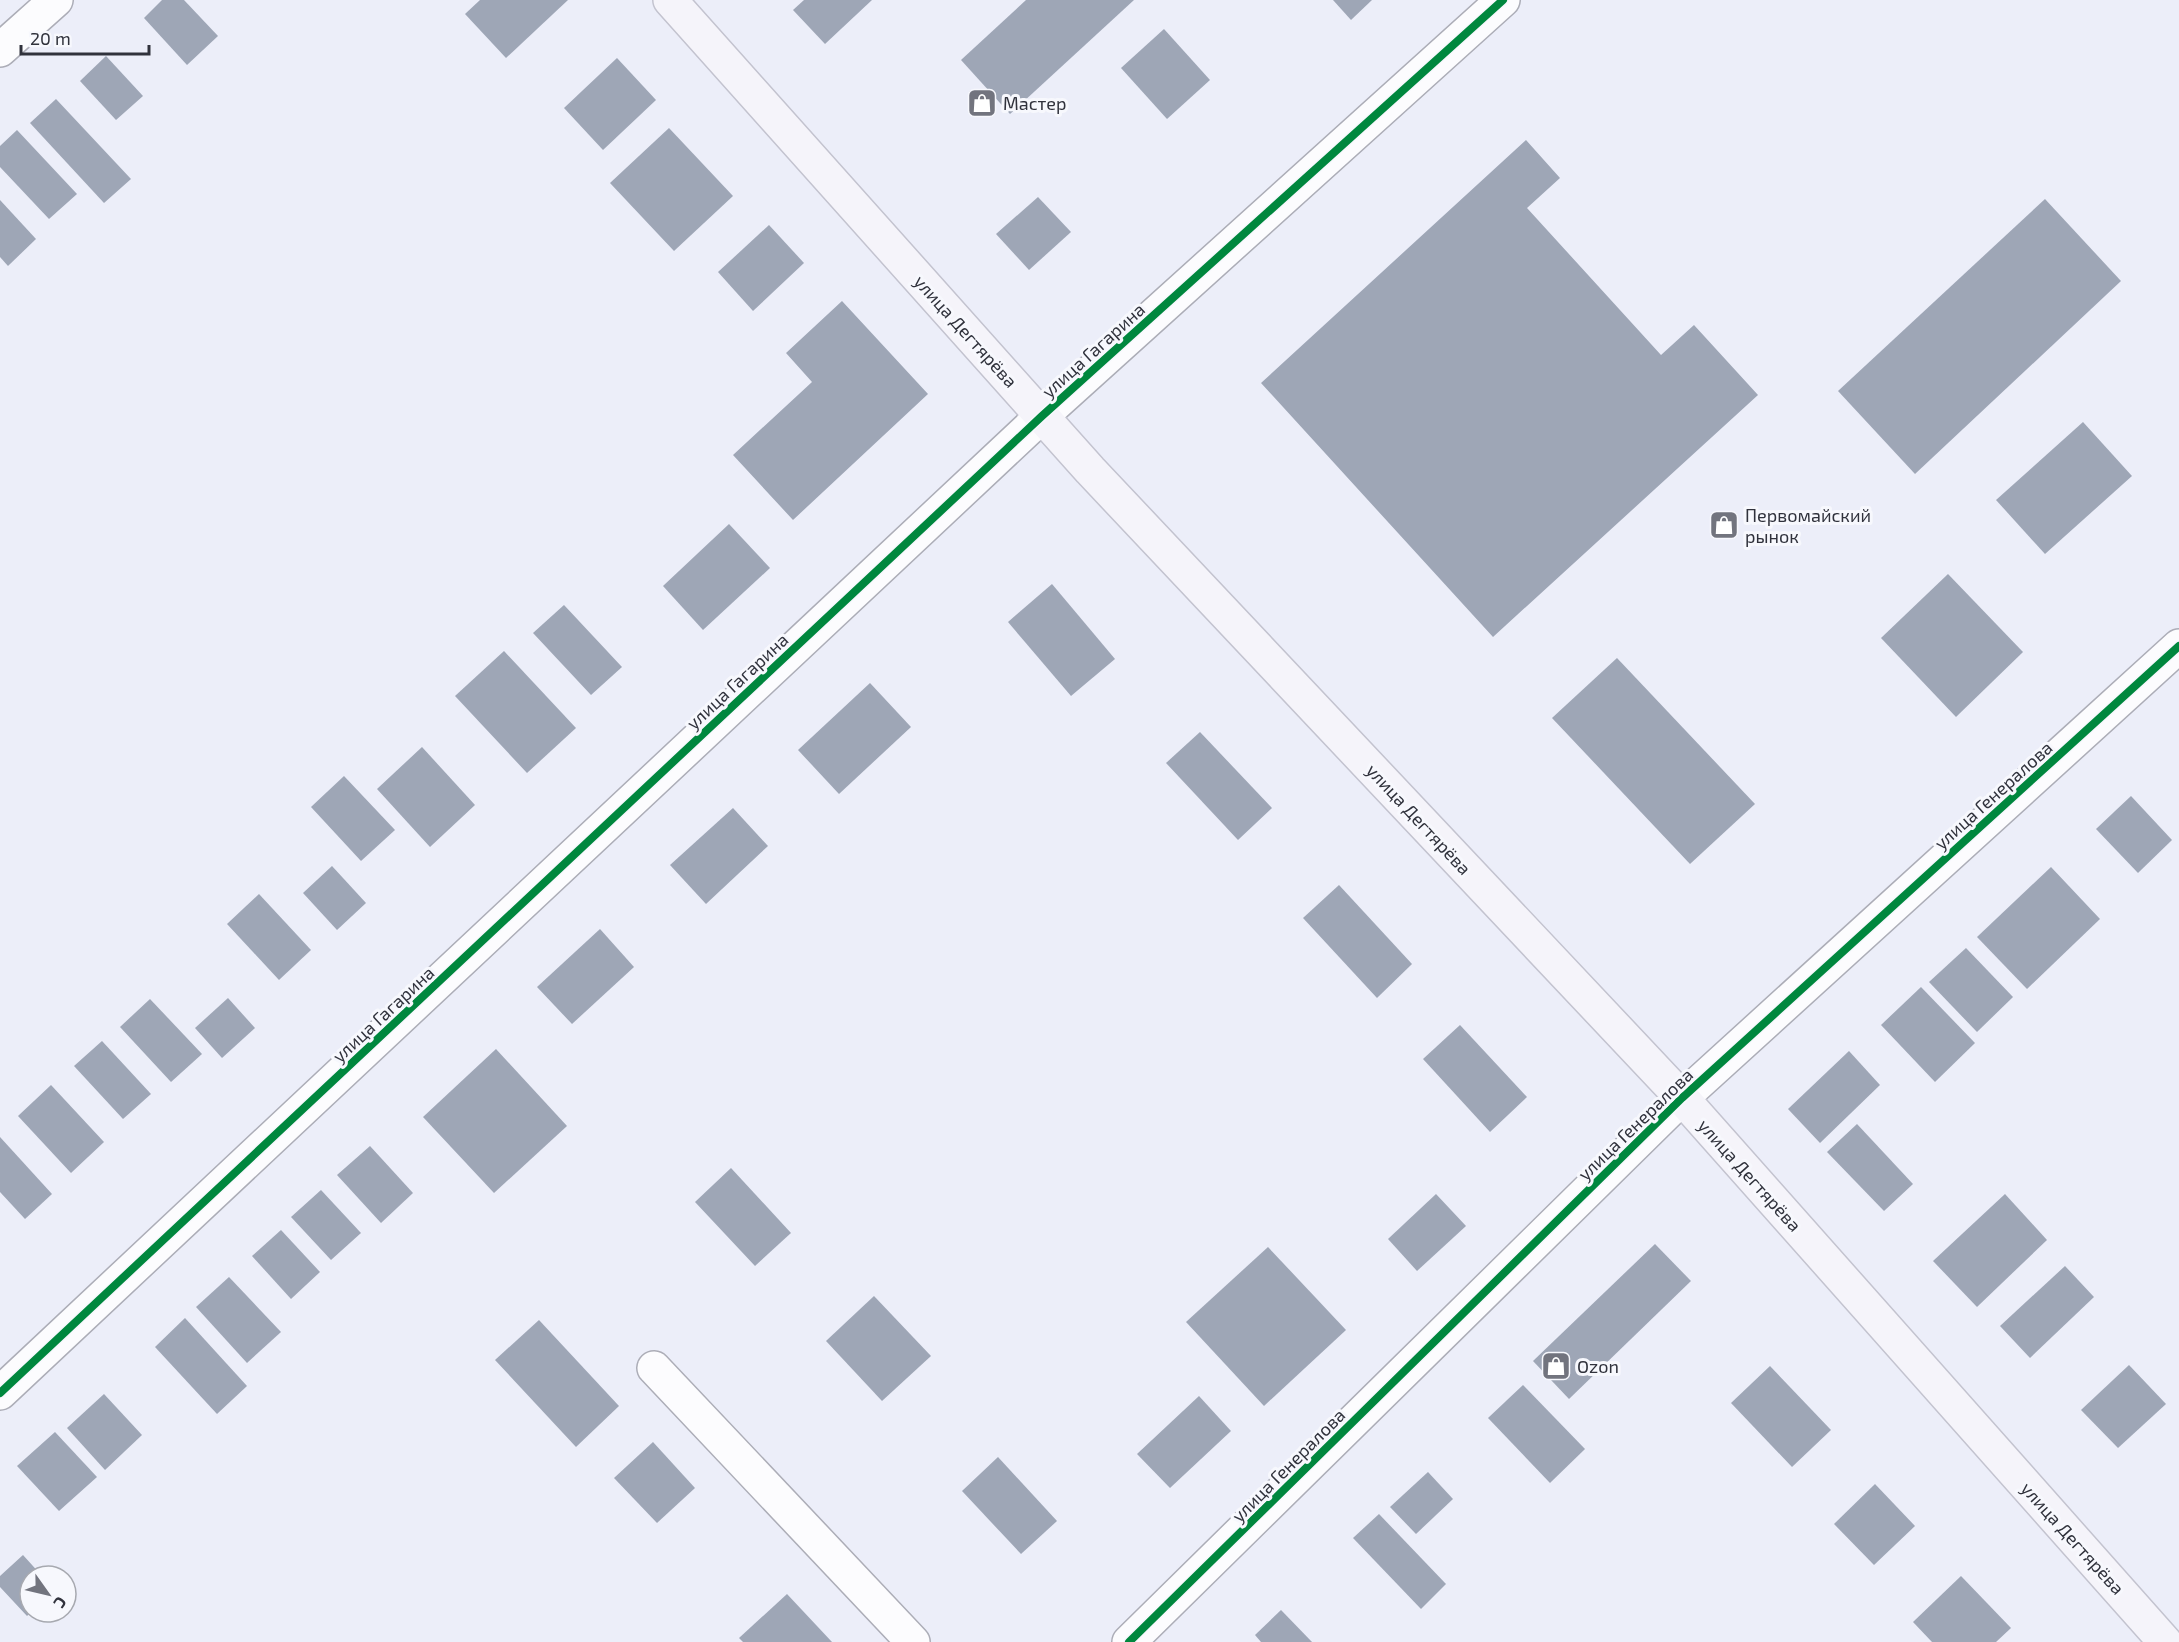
<svg xmlns="http://www.w3.org/2000/svg" width="2179" height="1642" viewBox="0 0 2179 1642" font-family="'Exo 2',sans-serif">
  <style>
    .building { fill: #9ea6b6 }
    .lines { fill: none; stroke-linecap: round; stroke-linejoin: round }
    .minor-casing { stroke: #acadb7; stroke-width: 36 }
    .major-casing { stroke: #c3c3cf; stroke-width: 36 }
    .minor { stroke: #fcfcfe; stroke-width: 33 }
    .major { stroke: #f5f4fa; stroke-width: 33 }
    .cycleway-casing { stroke: #f7f8fd; stroke-width: 11 }
    .cycleway { stroke: #00873e; stroke-width: 8 }
    .labels { text-anchor: middle; dominant-baseline: central; stroke-width: 6; stroke-linejoin: round; paint-order: stroke }
    .poi-label { font-size: 18px; fill: #30323c; stroke: #f7f8fd; text-anchor: start }
    .street-label { font-size: 18px; fill: #30323c; stroke: #f7f8fd }
  </style>
  <rect width="100%" height="100%" fill="#eceef9"/>
  <g class="building">
    <path d="M162 0H184L218 36 187 65 144 18Z"/>
    <path d="M480 0H568L506 58 465 14Z"/>
    <path d="M804 0H872L825 44 793 10Z"/>
    <path d="M1026 0H1134L1010 114 961 60Z"/>
    <path d="M1333 0H1372L1351 20Z"/>
    <path d="M1164 29 1210 80 1167 119 1121 68Z"/>
    <path d="M106 56 143 96 116 120 80 81Z"/>
    <path d="M617 58 656 100 603 150 564 108Z"/>
    <path d="M56 99 131 179 104 203 30 123Z"/>
    <path d="M669 128 733 196 674 251 610 183Z"/>
    <path d="M17 130 77 194 49 219 0 167V146Z"/>
    <path d="M1526 140 1560 178 1527 208 1661 355 1694 325 1758 395 1493 637 1261 383Z"/>
    <path d="M1038 197 1071 232 1029 270 996 234Z"/>
    <path d="M2045 199 2121 281 1915 474 1838 391Z"/>
    <path d="M0 200 36 239 8 266 0 257Z"/>
    <path d="M769 225 804 263 753 311 718 272Z"/>
    <path d="M842 301 928 394 793 520 733 455 812 382 786 353Z"/>
    <path d="M2083 422 2132 476 2045 554 1996 500Z"/>
    <path d="M729 524 770 568 703 630 663 586Z"/>
    <path d="M1948 574 2023 652 1956 717 1881 638Z"/>
    <path d="M1052 584 1115 659 1071 696 1008 622Z"/>
    <path d="M564 605 622 667 591 695 533 633Z"/>
    <path d="M504 651 576 728 527 773 455 696Z"/>
    <path d="M1617 658 1755 804 1690 864 1552 718Z"/>
    <path d="M870 683 911 727 839 794 798 750Z"/>
    <path d="M1200 732 1272 808 1238 840 1166 763Z"/>
    <path d="M422 747 475 805 430 847 377 789Z"/>
    <path d="M344 776 395 830 361 861 311 807Z"/>
    <path d="M2131 796 2172 840 2138 873 2096 829Z"/>
    <path d="M733 808 768 846 706 904 670 865Z"/>
    <path d="M332 866 366 903 337 930 303 893Z"/>
    <path d="M2051 867 2100 919 2027 989 1977 937Z"/>
    <path d="M1339 885 1412 964 1377 998 1303 918Z"/>
    <path d="M259 894 311 950 279 980 227 924Z"/>
    <path d="M600 929 634 967 572 1024 537 987Z"/>
    <path d="M1966 948 2013 997 1977 1032 1929 982Z"/>
    <path d="M1921 987 1975 1043 1935 1082 1881 1025Z"/>
    <path d="M228 998 255 1028 222 1058 195 1028Z"/>
    <path d="M150 999 202 1054 171 1082 120 1027Z"/>
    <path d="M1460 1025 1527 1097 1490 1132 1423 1059Z"/>
    <path d="M102 1041 151 1094 123 1119 74 1066Z"/>
    <path d="M496 1049 567 1126 494 1193 423 1117Z"/>
    <path d="M1849 1051 1880 1085 1820 1143 1788 1109Z"/>
    <path d="M51 1085 104 1142 71 1173 18 1116Z"/>
    <path d="M1857 1124 1913 1184 1884 1211 1827 1152Z"/>
    <path d="M0 1137 52 1194 25 1219 0 1192Z"/>
    <path d="M370 1146 413 1193 381 1223 337 1175Z"/>
    <path d="M731 1168 791 1233 755 1266 695 1202Z"/>
    <path d="M321 1190 361 1233 331 1260 291 1217Z"/>
    <path d="M1436 1194 1466 1226 1417 1271 1388 1239Z"/>
    <path d="M2005 1194 2047 1240 1977 1307 1933 1261Z"/>
    <path d="M281 1230 320 1272 291 1299 252 1256Z"/>
    <path d="M1655 1244 1691 1281 1569 1399 1533 1361Z"/>
    <path d="M1268 1247 1346 1330 1264 1406 1186 1322Z"/>
    <path d="M2065 1266 2094 1297 2030 1358 2000 1326Z"/>
    <path d="M229 1277 281 1332 247 1363 196 1307Z"/>
    <path d="M874 1296 931 1356 882 1401 826 1341Z"/>
    <path d="M185 1318 247 1386 217 1414 155 1347Z"/>
    <path d="M539 1320 619 1406 576 1447 495 1360Z"/>
    <path d="M2129 1365 2166 1404 2118 1448 2081 1410Z"/>
    <path d="M1770 1366 1831 1430 1792 1467 1731 1403Z"/>
    <path d="M1523 1385 1585 1449 1550 1483 1488 1418Z"/>
    <path d="M104 1394 142 1435 105 1470 67 1428Z"/>
    <path d="M1199 1396 1231 1431 1170 1488 1137 1454Z"/>
    <path d="M55 1432 97 1477 59 1511 17 1466Z"/>
    <path d="M653 1442 695 1488 657 1523 614 1478Z"/>
    <path d="M998 1457 1057 1521 1021 1554 962 1491Z"/>
    <path d="M1428 1472 1453 1499 1416 1534 1390 1507Z"/>
    <path d="M1875 1484 1915 1526 1874 1565 1834 1524Z"/>
    <path d="M1379 1514 1446 1584 1421 1609 1353 1538Z"/>
    <path d="M23 1555 42 1576H30V1613L27 1616 0 1587V1576Z"/>
    <path d="M1961 1576 2011 1628 1996 1642H1932L1913 1622Z"/>
    <path d="M787 1594 832 1642H743L739 1638Z"/>
    <path d="M1281 1610 1312 1642H1261L1255 1635Z"/>
  </g>
  <g class="lines">
    <g class="minor-casing">
      <g id="minor">
        <path d="M0 50 56 0"/>
        <path d="M654 1368 913 1642"/>
        <path d="M0 1393 1042 416 1503 0"/>
        <path d="M1129 1642 1682 1098 2179 646"/>
      </g>
    </g>
    <g class="major-casing">
      <path id="major" d="M670 0 1090 470 1682 1098 2165 1642"/>
    </g>
    <use href="#minor" class="minor"/>
    <use href="#major" class="major"/>
    <g class="cycleway-casing">
      <g id="cycleway">
        <path d="M0 1393 1042 416 1503 0"/>
        <path d="M1129 1642 1682 1098 2179 646"/>
      </g>
    </g>
    <use href="#cycleway" class="cycleway"/>
  </g>
  <defs>
    <g id="shop-square" transform="scale(1.5)"><rect x="-9" y="-9" width="18" height="18" rx="4" fill="#72747e" stroke="#f7f8fd"/><path d="M-5-2.5h2.3a2.7 3.5 0 0 1 5.4 0H5L5.5 6h-11ZM-1.5-2.5h3a1.5 2.3 0 0 0-3 0Z" fill="#fff"/></g>
  </defs>
  <g fill-rule="evenodd">
    <use href="#shop-square" x="982" y="103"/>
    <use href="#shop-square" x="1724" y="525"/>
    <use href="#shop-square" x="1556" y="1366"/>
  </g>
  <g class="labels">
    <g class="poi-label">
      <text x="1003" y="103">Мастер</text>
      <text x="1745" y="515">Первомайский<tspan x="1745" dy="21">рынок</tspan></text>
      <text x="1577" y="1366">Ozon</text>
    </g>
    <g class="street-label">
      <text transform="translate(966 331) rotate(48)">улица Дегтярёва</text>
      <text transform="translate(1093 350) rotate(-42)">улица Гагарина</text>
      <text transform="translate(737 681) rotate(-43)">улица Гагарина</text>
      <text transform="translate(1993 795) rotate(-42)">улица Генералова</text>
      <text transform="translate(1419 819) rotate(47)">улица Дегтярёва</text>
      <text transform="translate(383 1014) rotate(-43)">улица Гагарина</text>
      <text transform="translate(1635 1124) rotate(-44)">улица Генералова</text>
      <text transform="translate(1750 1175) rotate(48)">улица Дегтярёва</text>
      <text transform="translate(1288 1465) rotate(-45)">улица Генералова</text>
      <text transform="translate(2073 1538) rotate(48)">улица Дегтярёва</text>
    </g>
  </g>
  <g transform="translate(48 1594) rotate(124)"><circle r="28" fill="#f7f8fd" stroke="#a7a9b0" stroke-width="1.5"/>
  <path d="M0-4.5L10 22L0 15L-10 22Z" fill="#72747e"/>
  <text y="-9" font-size="16" font-weight="bold" text-anchor="middle" fill="#30323c">С</text>
  </g>
  <path d="M21 45v9h128v-9" fill="none" stroke="#30323c" stroke-width="3"/>
  <text x="30" y="45" font-size="18" fill="#30323c" stroke="#f7f8fd" stroke-width="4.5" paint-order="stroke">20 m</text>
</svg>
